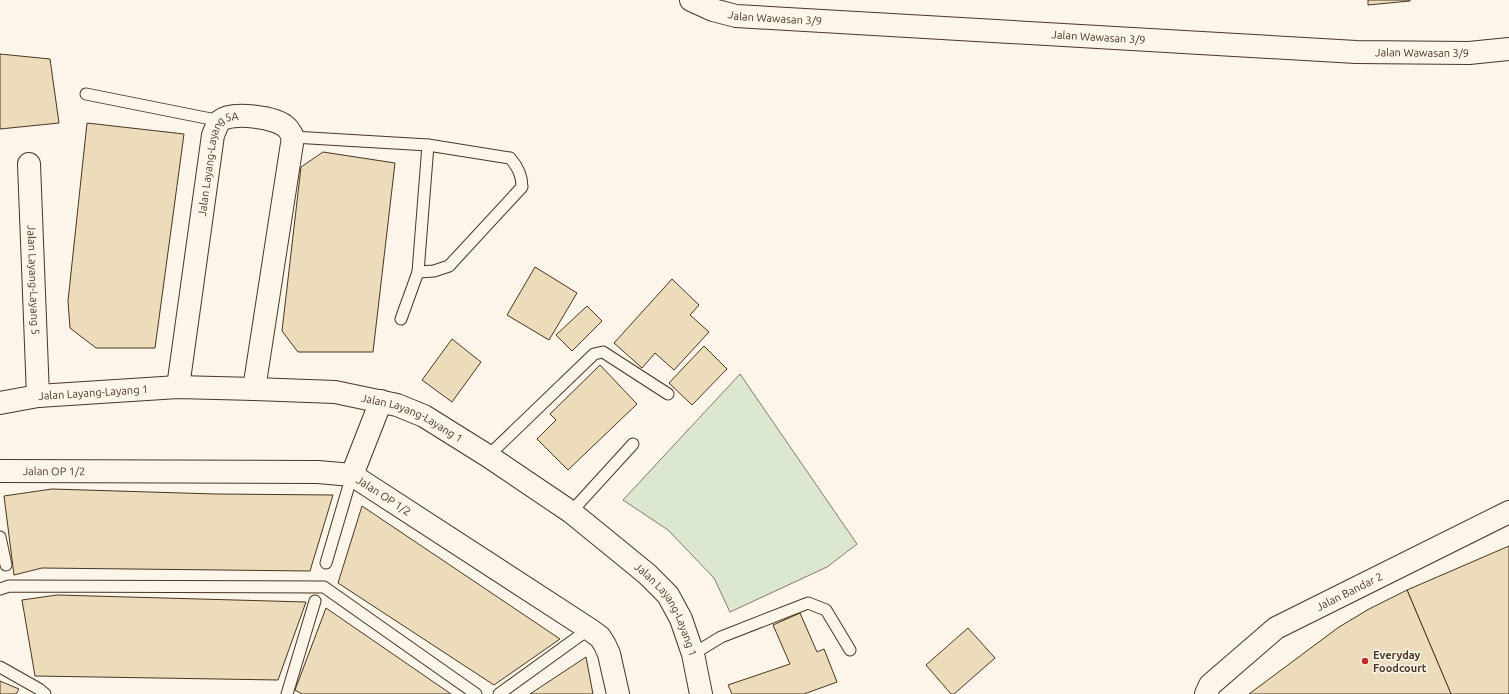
<svg xmlns="http://www.w3.org/2000/svg" width="1509" height="694" viewBox="0 0 1509 694" font-family="Ubuntu,sans-serif">
  <style>
    .green { fill: #dce7d0; stroke: #887966 }
    .building { fill: #ecdcbc; stroke: #4a3520 }
    .lines { fill: none; stroke-linecap: round; stroke-linejoin: round }
    .lane-casing { stroke: #4a3520; stroke-width: 13 }
    .street-casing { stroke: #4a3520; stroke-width: 24 }
    .secondary-casing { stroke: #4a3520; stroke-width: 24 }
    .lane { stroke: #fbf6e9; stroke-width: 11 }
    .street { stroke: #fbf6e9; stroke-width: 22 }
    .secondary { stroke: #fbf6e9; stroke-width: 22 }
    .poi-dot { fill: #c62828; stroke: #fbf6e9; stroke-width: 1.5 }
    .labels { text-anchor: middle; dominant-baseline: central; stroke-width: 3; stroke-linejoin: round; paint-order: stroke }
    .street-label { font-size: 11px; fill: #4a3520; stroke: #fbf6e9 }
    .poi-label { font-size: 11px; font-weight: bold; fill: #4a3520; stroke: #fbf6e9; text-anchor: start }
  </style>
  <rect width="100%" height="100%" fill="#fbf6e9"/>
  <path class="green" d="M740 374 857 544 827 567 730 612 714 578 668 530 623 500Z"/>
  <g class="building">
    <path d="M1368 0H1410V1L1368 5Z"/>
    <path d="M0 54 50 59 59 123 0 129Z"/>
    <path d="M87 123 184 134 155 348H96L70 328 68 301Z"/>
    <path d="M323 152 395 163 373 352H298L282 331 301 167Z"/>
    <path d="M535 267 577 293 549 340 507 315Z"/>
    <path d="M672 279 699 305 690 315 709 332 674 370 655 353 642 368 614 343Z"/>
    <path d="M587 306 602 321 572 351 556 335Z"/>
    <path d="M452 339 481 362 452 402 422 380Z"/>
    <path d="M704 346 727 369 692 405 669 383Z"/>
    <path d="M600 365 637 404 568 470 537 439 556 420 550 414Z"/>
    <path d="M52 489 215 494 333 495 310 571 42 568 14 575 4 496Z"/>
    <path d="M362 506 560 639 494 685 338 583Z"/>
    <path d="M1509 546V694H1451L1407 590Z"/>
    <path d="M1407 590 1451 694H1249L1339 627 1369 609Z"/>
    <path d="M57 595 306 602 278 680 35 676 22 600Z"/>
    <path d="M326 608 451 694H302L295 690Z"/>
    <path d="M800 613 817 652 824 649 837 682 804 694H732L728 685 790 664 773 625Z"/>
    <path d="M968 628 995 658 954 694H951L926 665Z"/>
    <path d="M586 657 593 694H530Z"/>
    <path d="M0 681 19 689 16 694H0Z"/>
  </g>
  <g class="lines">
    <g class="lane-casing">
      <g id="lane">
        <path d="M86 94 221 121"/>
        <path d="M293 137 428 145 510 158C518 167 522 175 522 187L449 266 434 271 418 272"/>
        <path d="M401 319 418 272 428 145"/>
        <path d="M488 456 594 354 603 352 668 394"/>
        <path d="M571 512 633 444"/>
        <path d="M0 537 6 565"/>
        <path d="M326 563 352 475"/>
        <path d="M0 589 9 586 324 587 476 694"/>
        <path d="M693 654 721 637 808 603 826 610 850 650"/>
        <path d="M0 667 39 689 45 694"/>
        <path d="M287 694 315 601"/>
        <path d="M499 694 589 629"/>
      </g>
    </g>
    <g class="street-casing">
      <g id="street">
        <path id="s1" d="M691 0 713 10 736 16 1356 52 1469 53 1509 49"/>
        <path id="s2" d="M29 164 38 396"/>
        <path id="s3" d="M178 387 213 135C215 131 217 124 220 121 231 111 276 117 286 127 289 129 291 134 293 137L254 389"/>
        <path id="s4" d="M0 471 318 472 352 475 589 629 600 637 605 645 609 654 618 694"/>
        <path d="M352 475 381 401"/>
        <path id="s5" d="M1206 694 1210 685 1276 628 1509 512"/>
      </g>
    </g>
    <g class="secondary-casing">
      <g id="secondary">
        <path id="s6" d="M0 403 38 396 178 387 254 389 335 392 397 405 424 416 488 456 571 512 647 574 668 595 681 619 693 654 701 694"/>
      </g>
    </g>
    <use href="#lane" class="lane"/>
    <use href="#street" class="street"/>
    <use href="#secondary" class="secondary"/>
  </g>
  <circle class="poi-dot" cx="1365" cy="661" r="4"/>
  <g class="labels">
    <g class="street-label">
      <text stroke="none"><textPath href="#s1" startOffset="87">Jalan Wawasan 3/9</textPath></text>
      <text stroke="none"><textPath href="#s1" startOffset="411">Jalan Wawasan 3/9</textPath></text>
      <text stroke="none"><textPath href="#s1" startOffset="735">Jalan Wawasan 3/9</textPath></text>
      <text stroke="none"><textPath href="#s3" startOffset="231">Jalan Layang-Layang 5A</textPath></text>
      <text stroke="none"><textPath href="#s2" startOffset="116">Jalan Layang-Layang 5</textPath></text>
      <text stroke="none"><textPath href="#s6" startOffset="94">Jalan Layang-Layang 1</textPath></text>
      <text stroke="none"><textPath href="#s6" startOffset="418">Jalan Layang-Layang 1</textPath></text>
      <text stroke="none"><textPath href="#s4" startOffset="54">Jalan OP 1/2</textPath></text>
      <text stroke="none"><textPath href="#s4" startOffset="390">Jalan OP 1/2</textPath></text>
      <text stroke="none"><textPath href="#s5" startOffset="179">Jalan Bandar 2</textPath></text>
      <text stroke="none"><textPath href="#s6" startOffset="743">Jalan Layang-Layang 1</textPath></text>
    </g>
    <g class="poi-label">
      <text x="1373" y="655">Everyday<tspan x="1373" dy="13">Foodcourt</tspan></text>
    </g>
  </g>
</svg>
